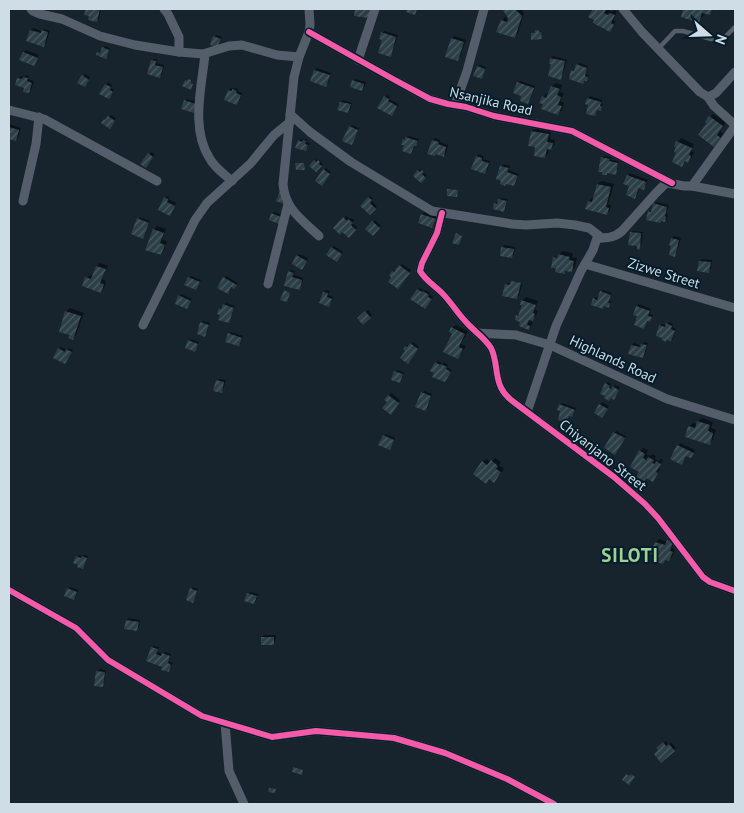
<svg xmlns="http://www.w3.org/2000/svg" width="744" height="813" viewBox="0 0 744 813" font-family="'PT Sans',sans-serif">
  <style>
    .shadow { fill: #0007 }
    .building { fill: url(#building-hatch) }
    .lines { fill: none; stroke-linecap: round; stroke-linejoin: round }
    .service { stroke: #545e6b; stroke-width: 4.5 }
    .minor { stroke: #545e6b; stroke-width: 9 }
    .cycleway-casing { stroke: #051d2b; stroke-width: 9 }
    .cycleway { stroke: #f35aa7; stroke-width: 6 }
    .labels { text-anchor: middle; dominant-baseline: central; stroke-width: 4; stroke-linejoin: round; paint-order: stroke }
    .street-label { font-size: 14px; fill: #cfdde7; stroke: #051d2b }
    .district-label { font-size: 19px; font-weight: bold; letter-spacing: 1px; fill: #9ed193; stroke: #051d2b }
  </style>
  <defs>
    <pattern id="building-hatch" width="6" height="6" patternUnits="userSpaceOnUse" patternTransform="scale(1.25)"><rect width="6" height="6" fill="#2c3f47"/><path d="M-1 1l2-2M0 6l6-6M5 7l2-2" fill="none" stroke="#4a5a62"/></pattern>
  </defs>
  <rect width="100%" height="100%" fill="#17242d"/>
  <g class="shadow">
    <path d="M87 9H101L99 19 97 21 91 16 86 14Z"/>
    <path d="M505 9H521L524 13 518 33 515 37 502 21 505 17 510 19 504 10Z"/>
    <path d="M594 9H607L612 12 614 10 617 12 613 20 616 21 610 30 596 20 590 17Z"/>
    <path d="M685 9H714L709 14 706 13 698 21 682 16Z"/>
    <path d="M33 28 42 31 45 29 50 31 46 43 44 45 31 30Z"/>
    <path d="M384 31 398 35 392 53 390 55 383 39 382 33Z"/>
    <path d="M216 35 222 37 219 45 211 44Z"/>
    <path d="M455 36 466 40 460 57 458 60 447 56 452 38Z"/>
    <path d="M105 46 110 48 105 57 98 53 101 51H102Z"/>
    <path d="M26 50 39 55 34 65 24 52Z"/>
    <path d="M553 56 567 60 562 76 560 78 552 63H550L551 58Z"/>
    <path d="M154 59H157L156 63 164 65 162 75 160 77 152 61Z"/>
    <path d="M579 63 588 66 586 74 589 75 588 78 583 82 572 71 574 69 576 70Z"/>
    <path d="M480 65 486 67 483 75 481 77 478 67Z"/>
    <path d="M317 68 331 73 328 83 326 85 315 70Z"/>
    <path d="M85 74 90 77 87 84 83 76Z"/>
    <path d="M26 75 29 76 28 79 34 81 31 90 29 92 18 78 21 76 24 77Z"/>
    <path d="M355 79 366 82 364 87 362 89 353 81Z"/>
    <path d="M520 81 535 86 530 100 528 102 523 95 518 83Z"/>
    <path d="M108 82 112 85 111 88 114 90 109 98 101 93Z"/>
    <path d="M556 83 562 85 560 92 564 93 560 101 564 103 562 110 558 114 543 97 547 93 549 94 552 86Z"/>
    <path d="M231 88 234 89 236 88 238 89V91L242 93 239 101 237 103 229 90Z"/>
    <path d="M387 95 390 97 389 99 399 104 392 114 385 97Z"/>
    <path d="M590 96 602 100 601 104H603L602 107 600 110 598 109 595 115 588 99Z"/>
    <path d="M187 99 198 102 195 109 185 101Z"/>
    <path d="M343 100 352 103 350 110 348 112 341 102Z"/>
    <path d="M713 114 726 122 720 131 723 134 718 142 710 117Z"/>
    <path d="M111 115 116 118 112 125 103 123Z"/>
    <path d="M9 124 21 128 18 138 16 140 9 138Z"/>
    <path d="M352 125 359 128 353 141 350 127Z"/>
    <path d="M535 128 551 131 550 139 555 140 554 145 551 148H549L548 154 545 157 537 146 529 145 532 131Z"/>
    <path d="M409 136 419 139 418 143 415 145 413 151 411 153 405 144 404 140Z"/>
    <path d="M435 138 440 140V142L448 145 446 154 444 156 433 140Z"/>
    <path d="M681 138 694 144 691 151 694 152 691 158 688 161H686L682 165 678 153 677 147 675 146Z"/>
    <path d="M301 139 304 140 307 139 306 142 310 143 306 150 299 141Z"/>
    <path d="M151 152 155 154 147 164 142 163Z"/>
    <path d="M479 154 484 156 483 159 490 161 487 171 485 173 477 156Z"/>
    <path d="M604 156 611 157V160L619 161 617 171 615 173 608 172 607 174 602 158Z"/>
    <path d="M317 159 319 161 321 159 320 161 323 164 316 171 311 166Z"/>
    <path d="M504 164 510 166 509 170 519 174 516 183 514 185 498 178 502 166Z"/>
    <path d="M326 168 331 172 323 182 324 170Z"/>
    <path d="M420 169 423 171 425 169 423 172 427 175 421 182 414 176Z"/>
    <path d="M630 173 648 180 643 188 640 187 637 196 635 198 628 175Z"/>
    <path d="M602 181 614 184 608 204 611 205 610 210 606 214 589 201 592 198 595 199 598 184Z"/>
    <path d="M167 196 169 197 168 199 176 203 172 212 165 198Z"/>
    <path d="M370 196 373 198 371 200 377 206 370 213 361 206Z"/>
    <path d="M502 198 508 199 506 208 504 210 495 204 497 202H499Z"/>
    <path d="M656 202 669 205 666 214 668 215 667 219 665 221 662 220 660 222 649 212 652 210 654 204Z"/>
    <path d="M274 212 282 215 280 220 272 214Z"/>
    <path d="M424 212 437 217 434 225 432 227 419 222 422 214Z"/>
    <path d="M346 216 350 219 351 218 354 220 352 223 357 227 349 237 342 231 335 228Z"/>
    <path d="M140 217 150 221 145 235 143 237 138 219Z"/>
    <path d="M375 220 381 226 373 234 367 229Z"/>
    <path d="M157 226 166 229 162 240 167 241 164 250 161 254 147 249 154 229Z"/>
    <path d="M633 231 643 232 641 246 639 248 638 245 631 233Z"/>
    <path d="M674 236 681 238 676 254 674 256 672 238Z"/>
    <path d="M504 245 515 247 514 254 512 256 502 248Z"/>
    <path d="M334 246 343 252 339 258 332 248Z"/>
    <path d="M563 251 573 253 572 257 577 258 575 267 571 271 567 270 564 273 557 268 554 258Z"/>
    <path d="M299 254 308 258 304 266 297 256Z"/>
    <path d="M702 259 712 260 711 269 709 271 700 261Z"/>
    <path d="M100 263 108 266 102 279 106 281 104 288 101 291 87 278 90 275 93 276 97 266Z"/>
    <path d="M402 264 411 270 400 286 393 276V272L395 270 396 271Z"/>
    <path d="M291 270 295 271 294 275 303 278 301 287 299 289 289 272Z"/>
    <path d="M191 276 201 280 196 289 189 278Z"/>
    <path d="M226 276 238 283 236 285 232 286 229 290 224 278Z"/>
    <path d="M511 282 522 284 519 296 517 298 506 285 508 283H511Z"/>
    <path d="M420 288 425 291 426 290 430 293 429 294 433 297 427 305 418 290Z"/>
    <path d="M326 290 330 291 328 295 333 297 331 303 329 305 324 292Z"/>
    <path d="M603 290 612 293 609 301H612L608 306 605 305 603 308 594 299 596 297 599 298Z"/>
    <path d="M181 294 192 299 187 308 179 296Z"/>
    <path d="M526 297 538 301 535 310 538 311 536 316 532 319H530V321L533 323 529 328 517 316 521 313 523 305 522 301Z"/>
    <path d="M226 303 235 306 230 320 228 322 221 314 220 309 222 306 223 307Z"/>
    <path d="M639 304 651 309 650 314 653 315 650 320H647L643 327 639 315 637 306Z"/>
    <path d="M70 308 84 313 76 335 73 338 66 312Z"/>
    <path d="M368 310 372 315 363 323 359 318Z"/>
    <path d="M203 321 210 323 207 333 205 335 201 323Z"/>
    <path d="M669 322 673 324 672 327 676 329 673 338 671 340 660 326 662 324 666 325Z"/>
    <path d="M456 325 468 331 461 344 466 346 461 354 458 357 452 328Z"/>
    <path d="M231 332 243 336 241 343 239 345 229 334Z"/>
    <path d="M191 339 199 342 196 348 189 341Z"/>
    <path d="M413 342 419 347 410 360 407 351 405 349 408 344 410 346Z"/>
    <path d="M644 342 648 343 645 355 643 357 632 345 634 343 642 346Z"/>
    <path d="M61 347 67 350 69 348 73 350 65 363 59 349Z"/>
    <path d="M438 361 443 364 444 362 448 365 447 367 452 370 447 379 436 363Z"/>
    <path d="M397 370 404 372 402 379 400 381 395 372Z"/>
    <path d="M219 379 226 380 223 390 221 392 217 381Z"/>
    <path d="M608 382 611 384 610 385 613 387 615 385 620 387 616 396 606 384Z"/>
    <path d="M424 391 432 394 428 407 426 410 422 393Z"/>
    <path d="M391 393 400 400 393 411 389 402 386 399Z"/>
    <path d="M602 402 609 406 604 415 596 413Z"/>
    <path d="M562 403 576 408 574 414 572 416 570 415 568 419 561 410 560 405Z"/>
    <path d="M702 418 713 422 711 428 716 430 713 440 709 443 689 427 693 423 697 424 698 421Z"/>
    <path d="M616 431 626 436 617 451 614 433Z"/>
    <path d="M386 434 395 438 390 448 384 436Z"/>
    <path d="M680 443 695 450 693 455H687L682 464 672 459Z"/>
    <path d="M643 448 648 450 646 454 650 456 652 454 656 456 655 459 659 461 661 459 663 460 659 468 660 469 656 477 653 480 647 477 644 480 640 471V451Z"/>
    <path d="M495 458 501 462 499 465 504 469 497 478H490L486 482 483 462 486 459 491 462Z"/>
    <path d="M659 539 674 544 672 548 675 549 672 557 669 560 666 559 663 563 659 556 656 542Z"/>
    <path d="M79 555 83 556 85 555 88 556 84 566 82 568 77 557Z"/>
    <path d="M70 587 78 590 76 597 74 599 68 589Z"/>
    <path d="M193 587 198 589 194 599 192 601 191 589Z"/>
    <path d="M250 592 258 594 256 601 254 603 248 594Z"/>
    <path d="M129 618 140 620 139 627 137 629 127 620Z"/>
    <path d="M264 635H276L275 642 273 644 262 637Z"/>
    <path d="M154 646 159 647 157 652 163 654 165 652 171 654 169 661 173 663 168 671 163 666 148 660 152 648Z"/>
    <path d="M100 669 106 670 104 683 102 685 98 671Z"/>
    <path d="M666 741 669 745 671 742 676 748 661 761 659 750 658 748Z"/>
  </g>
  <g class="building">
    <path d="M86 9H100L97 22 88 20 89 16 84 15Z"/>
    <path d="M355 9 370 10 369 18 354 16Z"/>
    <path d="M407 9H417L415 15 406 12Z"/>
    <path d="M504 9H515L522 16 515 38 496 32 501 20 507 22 508 18 503 10Z"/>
    <path d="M593 9H605L606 10 604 13 608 15 610 13 615 15 611 23 614 25 610 32 593 23 594 20 588 17Z"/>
    <path d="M683 9H712L710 15 702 13 699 23 681 17Z"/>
    <path d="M30 30 41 33V30L48 32 44 47 26 41Z"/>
    <path d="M535 30H538L539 32H541L542 39 531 40V33H535Z"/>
    <path d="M381 32 396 37 391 57 378 53 382 40 379 39Z"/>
    <path d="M213 36 221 39 217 48 210 45Z"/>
    <path d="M451 38 464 42 458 61 445 57Z"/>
    <path d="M102 47 109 50 106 59 96 55 97 52 100 53Z"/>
    <path d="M23 52 38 58 34 66 19 60Z"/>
    <path d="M550 58 565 61 561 80 548 76 551 64H549Z"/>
    <path d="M151 60 156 61 155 65 163 67 160 78 147 74Z"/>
    <path d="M576 64 587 68 585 76 588 77 587 81H584L583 84 569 79 571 70 574 71Z"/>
    <path d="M477 66 485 69 482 79 473 76Z"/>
    <path d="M314 70 330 75 326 87 310 81Z"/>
    <path d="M82 75 89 80 85 87 77 83Z"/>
    <path d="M23 77 28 78 27 81 32 83 29 93 23 92 24 88 15 85 17 78 22 79Z"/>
    <path d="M188 79 191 80V83L193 84 191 90 182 86 185 80 187 81Z"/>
    <path d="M352 80 364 84 362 91 350 87Z"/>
    <path d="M517 82 534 88 528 104 520 101 521 96 513 93Z"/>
    <path d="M105 84 111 87 110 90 113 92 109 99 99 94Z"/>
    <path d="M551 86 560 89 557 95 561 97 558 105 562 106 558 115 541 109 543 104 539 103 542 96 546 98Z"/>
    <path d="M232 89 237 91 236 93 241 95 237 105 224 100 228 90 232 91Z"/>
    <path d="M384 96 389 99 388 101 397 106 392 116 377 108Z"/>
    <path d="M587 98 601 102 600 106H602L601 111 597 110 595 116 586 114 588 105 585 104Z"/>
    <path d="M184 100 196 104 194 113 181 109Z"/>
    <path d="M340 102 351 104 348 113 337 110Z"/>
    <path d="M108 116 115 121 110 129 101 123 104 119 105 120Z"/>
    <path d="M709 116 723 126 717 135 721 138 714 147 698 135 706 124 705 122Z"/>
    <path d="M349 126 358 130 352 145 342 141Z"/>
    <path d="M9 127 19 130 16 141 9 139Z"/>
    <path d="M531 131 549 134 547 142 553 143 551 150 547 149 545 158 534 156 535 147 528 146Z"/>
    <path d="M405 137 418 141 416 146H414L411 154 402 151 404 145H401L403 139 405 140Z"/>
    <path d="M298 140 302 142 303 140 306 141 305 144 308 145 306 151 295 148Z"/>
    <path d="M432 140 439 142 438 144 446 147 444 157 436 154 435 156 427 154Z"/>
    <path d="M676 141 692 148 689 155 691 156 688 163 685 161 682 167 672 162 676 153 674 152 676 147H674Z"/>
    <path d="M148 153 153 157 146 168 140 164Z"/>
    <path d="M476 156 482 158V161L489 163 485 174 471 169Z"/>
    <path d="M601 157 610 159 609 161 618 163 616 175 607 173V175H602V172H598Z"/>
    <path d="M314 160 316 162 318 160 320 162 319 164 322 166 316 172 309 166Z"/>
    <path d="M295 163H304L305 170H296Z"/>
    <path d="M500 166 509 168 507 172 518 176 514 186 506 184 505 186 500 184 501 181 496 179Z"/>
    <path d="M323 169 330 174 322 186 315 181Z"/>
    <path d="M417 170 420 172 422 170 424 172 422 174 426 178 421 183 413 176Z"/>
    <path d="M627 175 646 182 644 190 639 188 635 199 626 195 629 186 623 184Z"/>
    <path d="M597 184 611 187 606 207 609 208 607 215 585 209 588 201 592 202Z"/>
    <path d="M447 189 458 190 457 197 447 196Z"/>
    <path d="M280 191 288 194 284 204 276 201Z"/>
    <path d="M164 197 168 199 167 202 175 206 170 216 158 210Z"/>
    <path d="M368 197 372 200 370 203 376 209 370 215 360 206Z"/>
    <path d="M498 199 507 201 504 212 493 209 494 203 497 204Z"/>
    <path d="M653 203 667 207 665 216 666 217 665 222 661 221V223L646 220 648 211 651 212Z"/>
    <path d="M271 213 281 217 279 224 269 220Z"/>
    <path d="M421 214 436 219 432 228 418 223Z"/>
    <path d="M343 217 347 221 348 219 353 223 351 225 356 230 349 238 342 232 340 235 333 228Z"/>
    <path d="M137 218 149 223 143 239 131 234Z"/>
    <path d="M372 221 380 228 373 236 365 229Z"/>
    <path d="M153 229 164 233 160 243 165 245 161 255 145 250Z"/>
    <path d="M630 232 641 233 640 250 637 249V246L628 245Z"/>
    <path d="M456 233 462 236 459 245 452 243Z"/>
    <path d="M671 238 679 240 675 257 669 255 671 246 669 245Z"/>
    <path d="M331 247 342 254 337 262 326 255Z"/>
    <path d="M501 247 514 249 512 258 500 256Z"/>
    <path d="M558 254 570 257 569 260 574 261 572 272 565 271V274L555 272 556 268H551L553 257 557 258Z"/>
    <path d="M296 255 307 261 302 270 292 264Z"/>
    <path d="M699 261 711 262 709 273 697 271Z"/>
    <path d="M399 265 410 273 398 289 388 282 391 277 389 275 392 271 394 272Z"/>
    <path d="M96 266 106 269 100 283 104 284 101 293 82 286 85 277 91 279Z"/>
    <path d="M288 271 294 273 292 277 302 280 300 290 284 286Z"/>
    <path d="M188 277 200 282 196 290 184 285Z"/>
    <path d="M223 277 237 285 234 289 231 287 228 294 217 288Z"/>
    <path d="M511 281 521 283 517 299 502 296 505 284 510 285Z"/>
    <path d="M417 289 422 292 423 291 429 295 428 297 432 299 425 309 410 299Z"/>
    <path d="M284 290 290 293 287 302 280 300Z"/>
    <path d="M600 291 611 295 608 303H610L609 308 604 306 603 309 591 305 593 298 597 300Z"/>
    <path d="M323 292 328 293 327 297 332 299 329 307 319 303Z"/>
    <path d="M178 295 191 301 187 309 175 304Z"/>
    <path d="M521 300 536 305 533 313 535 314 533 321 529 320 527 325 530 326 529 330 519 326 520 322 515 320 516 315 518 316 522 305H520Z"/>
    <path d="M223 304 234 308 229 323 218 320 220 315 217 314 219 308 221 309Z"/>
    <path d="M636 306 650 311 648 316 652 317 650 322 647 321 644 329 634 325 637 316 633 315Z"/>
    <path d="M65 311 81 316 73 340 68 338 70 335 59 332Z"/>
    <path d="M365 311 371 318 363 325 357 318Z"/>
    <path d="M200 322 209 325 205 337 197 334Z"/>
    <path d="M666 323 672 326 671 329 675 331 671 341 666 340V342L662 340V338L656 336 659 325 665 327Z"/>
    <path d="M451 327 465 334 459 347 463 349 458 359 443 352 452 334 449 332Z"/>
    <path d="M228 333 242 338 239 346 225 342Z"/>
    <path d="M188 340 198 344 195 352 185 348Z"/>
    <path d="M410 343 418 349 408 364 400 358 405 351 403 349 405 346 407 347Z"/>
    <path d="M641 344 647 345 643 358 628 354 631 345 640 347Z"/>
    <path d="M58 348 65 352 66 349 72 352 65 364 53 358Z"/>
    <path d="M435 362 440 365 441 364 447 367 446 369 451 372 445 382 432 377 434 373 430 371Z"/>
    <path d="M394 371 403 374 400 383 391 380Z"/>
    <path d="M216 380 224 382 222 393 213 391Z"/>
    <path d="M605 383 610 386 609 388 611 389 612 386 619 390 614 400 611 398 609 401 604 398 605 396 600 394Z"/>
    <path d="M421 392 431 396 426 411 415 407Z"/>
    <path d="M388 395 399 403 391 415 382 408 387 402 384 400Z"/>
    <path d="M559 404 575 410 572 417 569 416 568 420 564 419 563 422 558 420 560 411 557 410Z"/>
    <path d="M599 404 608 409 602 418 594 413Z"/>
    <path d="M697 421 710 425 708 431 713 433 710 445 685 437 688 426 695 428Z"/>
    <path d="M613 432 625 438 615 455 604 448Z"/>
    <path d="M383 435 394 440 390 450 378 445Z"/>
    <path d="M677 445 694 453 691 458 686 456 682 465 670 459Z"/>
    <path d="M639 450 645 454 643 458 646 460 648 457 654 460 652 463 655 464 656 461 661 464 656 472 658 473 653 482 646 478 645 481 636 477 639 472 630 467Z"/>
    <path d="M491 460 498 466 496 469 501 472 494 483 489 479 486 484 473 474 482 461 487 465Z"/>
    <path d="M667 540 673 542 670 551 673 552 669 561 665 560 663 564 656 562 658 557 650 554 655 542 665 545Z"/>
    <path d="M76 556 81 558 82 556 87 558 83 569 77 567 78 565 73 563Z"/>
    <path d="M67 588 77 592 74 600 64 596Z"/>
    <path d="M190 588 197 591 193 603 186 600Z"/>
    <path d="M247 593 257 596 254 604 244 601Z"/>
    <path d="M126 620 139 622 137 631 124 629Z"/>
    <rect x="261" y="637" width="13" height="8"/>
    <path d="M151 647 158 649 156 654 161 656 162 653 170 656 168 663 171 665 169 672 161 670 162 667 146 661Z"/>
    <path d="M96 671 105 672 103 687 94 686Z"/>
    <path d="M663 742 666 746 669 744 675 751 661 763 654 754 658 750 656 748Z"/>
    <path d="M293 767 303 770 302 775 292 772Z"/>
    <path d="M626 774 629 776 631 774 635 777 629 785 622 780Z"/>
    <path d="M269 788 276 789 275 793 268 792Z"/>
  </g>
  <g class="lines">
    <path class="service" d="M658 49 675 31H683L711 39H723L735 27"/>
    <g class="minor">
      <path d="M31 9 33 11 40 14 62 19 100 36 135 45 179 52 203 54 229 46 242 45 277 55 299 57"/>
      <path d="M164 9 168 14 179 37V52"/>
      <path d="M309 9 310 25 309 32 299 57 294 77 283 184C285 209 302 220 319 236"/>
      <path d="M623 9 642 32 700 92 708 97 716 93 735 72"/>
      <path d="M309 32 393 79 430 99 448 104 466 107 494 116 572 131 672 183"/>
      <path d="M205 54C202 86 190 129 210 159 215 168 224 174 232 181"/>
      <path d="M358 60 375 9"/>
      <path d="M708 97 714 106 735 125"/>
      <path d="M455 105 467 71 484 9"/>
      <path d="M9 110 44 119 157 181"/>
      <path d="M290 114 310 132 351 162 432 211 512 224 526 225 557 223 575 225 589 228 602 238"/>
      <path d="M692 186 735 194"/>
      <path d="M23 201 36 144 39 117"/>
      <path d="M442 213 437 233 422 263 420 271C425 280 435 286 442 293 451 302 458 314 467 323 474 331 485 338 491 348 494 354 495 360 496 367 498 384 501 393 515 403L614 477 645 504 658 518 703 577 710 582 735 591"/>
      <path d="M585 264 735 308"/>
      <path d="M268 284 288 204"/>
      <path d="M143 325 195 220 207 203 250 164 274 135 290 122"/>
      <path d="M477 333 516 335 550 345 667 399 735 420"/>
      <path d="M527 412 556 326 581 271 593 250 597 238C607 238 614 238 622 231L656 193 666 183H668L684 186H692L735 126"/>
      <path d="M9 590 76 628 108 660 202 716 272 737 316 731 394 738 445 753 507 779 554 804"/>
      <path d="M225 723 229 771 244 804"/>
    </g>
    <g class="cycleway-casing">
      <g id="cycleway">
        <path d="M309 32 393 79 430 99 448 104 466 107 494 116 572 131 672 183"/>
        <path d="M442 213 437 233 422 263 420 271C425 280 435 286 442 293 451 302 458 314 467 323 474 331 485 338 491 348 494 354 495 360 496 367 498 384 501 393 515 403L614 477 645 504 658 518 703 577 710 582 735 591"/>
        <path d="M9 590 76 628 108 660 202 716 272 737 316 731 394 738 445 753 507 779 554 804"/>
      </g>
    </g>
    <use href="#cycleway" class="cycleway"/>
  </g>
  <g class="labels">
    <g class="street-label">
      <text transform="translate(491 101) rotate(13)">Nsanjika Road</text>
      <text transform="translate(664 273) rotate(17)">Zizwe Street</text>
      <text transform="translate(613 359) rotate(25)">Highlands Road</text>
      <text transform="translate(603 455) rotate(38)">Chiyanjano Street</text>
    </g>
    <g class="district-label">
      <text x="630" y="555">SILOTI</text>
    </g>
  </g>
  <rect width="744" height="813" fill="none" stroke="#cfdde7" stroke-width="20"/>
  <g transform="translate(709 35) rotate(110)" stroke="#051d2b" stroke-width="4" paint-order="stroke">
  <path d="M0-4L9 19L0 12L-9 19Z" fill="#cfdde7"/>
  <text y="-8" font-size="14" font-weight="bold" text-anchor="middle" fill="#cfdde7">N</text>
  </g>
</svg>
